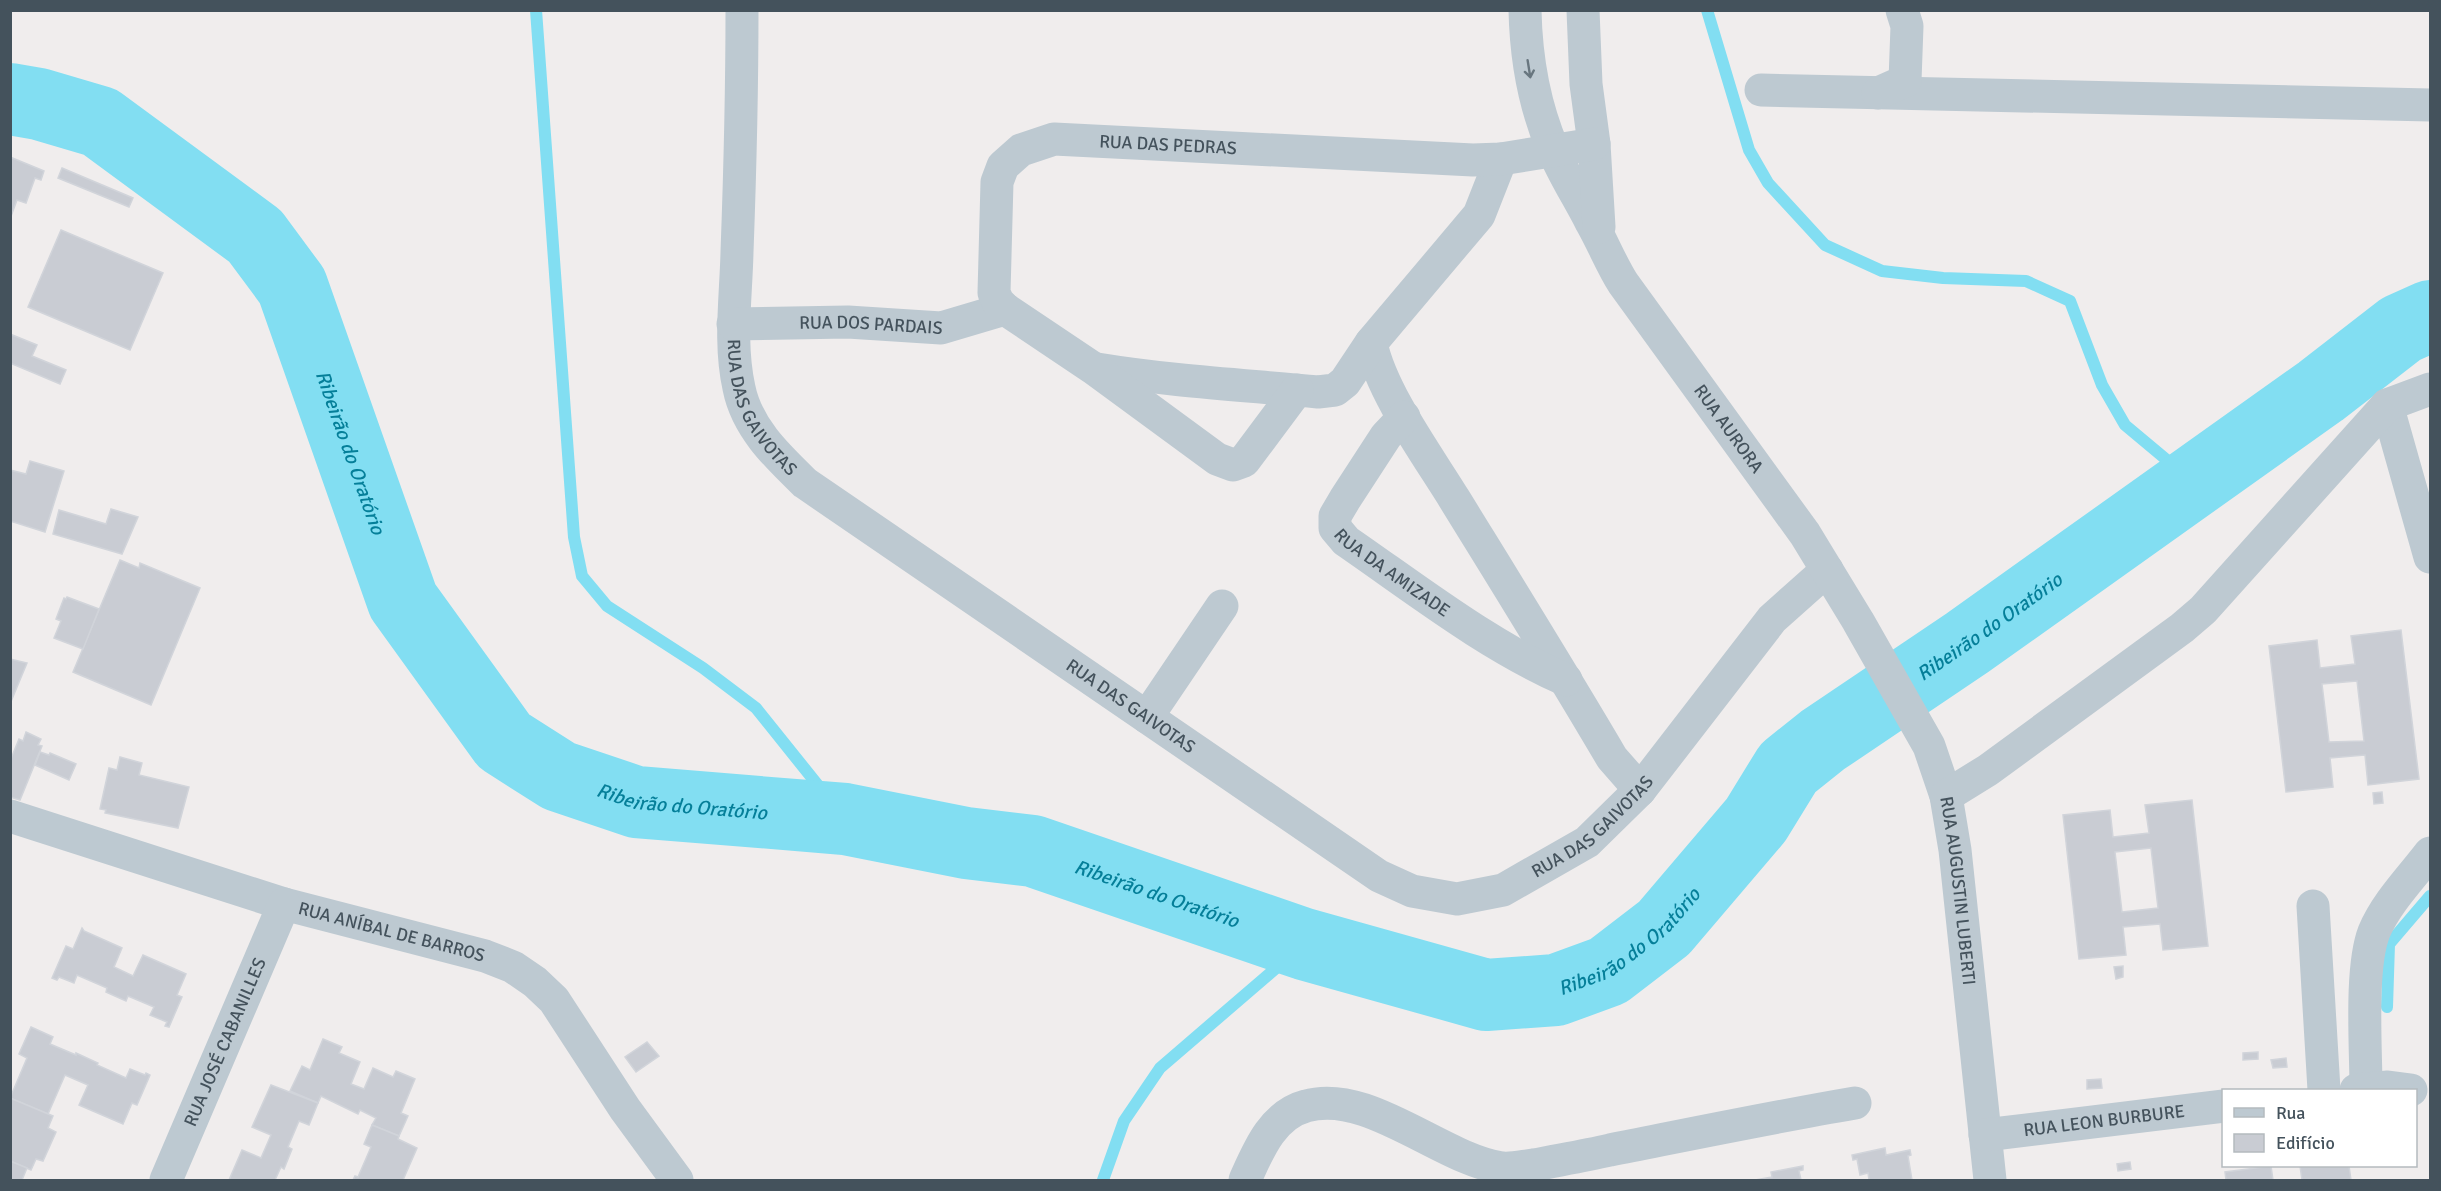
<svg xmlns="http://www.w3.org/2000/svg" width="2441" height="1191" viewBox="0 0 2441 1191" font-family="Signika,sans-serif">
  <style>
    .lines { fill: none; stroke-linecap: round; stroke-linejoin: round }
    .stream { stroke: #82def2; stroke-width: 12 }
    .river { stroke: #82def2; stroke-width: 72 }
    .building { fill: #c9ccd3; stroke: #d1d4da; stroke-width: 1.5; fill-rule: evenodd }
    .minor { stroke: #bdc9d1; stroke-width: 33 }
    .oneway { stroke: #68767f }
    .labels { text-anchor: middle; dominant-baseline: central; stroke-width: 4.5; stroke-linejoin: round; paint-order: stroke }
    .street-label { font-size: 18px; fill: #44525c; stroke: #fff }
    .water-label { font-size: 20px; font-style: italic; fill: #057f99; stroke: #fff }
  </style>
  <rect width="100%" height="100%" fill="#f0eded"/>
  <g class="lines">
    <g class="stream">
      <path d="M536 10 574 537 582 576 607 606 703 668 756 708 845 819"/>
      <path d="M1707 10 1749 150 1768 183 1825 245 1882 271 1943 278 2026 281 2070 301 2102 385 2125 425 2192 481"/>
      <path d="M2387 1007 2389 944 2430 896"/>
      <path d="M1103 1180 1124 1121 1160 1068 1304 944"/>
    </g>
    <path class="river" id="s1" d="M10 99 39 104 100 122 255 236 292 286 403 601 504 741 559 776 636 802 845 819 966 843 1033 851 1304 944 1486 995 1556 990 1608 971 1664 928 1756 820 1788 768 1823 740 1967 643 2321 391 2401 329 2430 316"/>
  </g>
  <g class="building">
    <path d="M10 157 44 171 41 180 35 178 26 203 17 200 10 219Z"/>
    <path d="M62 168 133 198 129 207 58 178Z"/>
    <path d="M61 230 163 273 130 350 28 307Z"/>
    <path d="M10 334 37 345 32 356 66 370 60 384 10 363Z"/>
    <path d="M30 461 64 471 45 532 10 521V470L26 474Z"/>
    <path d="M111 509 138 517 122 554 53 534 59 510 106 524Z"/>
    <path d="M120 560 139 568 140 563 200 588 151 705 73 672Z"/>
    <path d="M67 597 99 609 83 649 54 638 61 621 56 619 64 598 66 599Z"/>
    <path d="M2401 630 2419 779 2368 785 2365 755 2330 758 2333 787 2286 792 2269 646 2317 640 2320 668 2355 664 2351 636ZM2357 681 2364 741 2329 742 2322 684Z"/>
    <path d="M10 659 27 663 10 704Z"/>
    <path d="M26 732 41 739 38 745 42 746 20 800 10 797V761L19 739 23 741Z"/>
    <path d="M40 752 49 755 50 753 76 764 69 780 35 765Z"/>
    <path d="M120 757 142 763 139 775 189 787 178 828 105 813 106 810 100 809 109 768 117 770Z"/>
    <path d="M2382 792 2383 803 2374 804 2373 793Z"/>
    <path d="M2192 800 2208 946 2163 950 2160 924 2123 927 2126 955 2079 959 2063 815 2110 810 2113 837 2149 833 2145 805ZM2151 848 2158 908 2122 912 2115 852Z"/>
    <path d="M82 928 84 931 122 948 114 967 133 976 143 955 186 974 177 995 182 997 169 1027 165 1026 167 1022 150 1015 154 1007 128 996 126 1001 106 992 107 988 77 975 74 983 59 977 57 980 52 978 66 946 73 949Z"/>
    <path d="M2123 966V977L2116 979 2114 967Z"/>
    <path d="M31 1027 53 1037 50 1044 76 1055V1053L98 1063 97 1065 126 1078 130 1069 145 1075 146 1073 150 1075 137 1105 132 1103 123 1124 79 1105 88 1085 65 1075 48 1114 10 1098 27 1058 19 1054Z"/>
    <path d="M323 1039 342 1047 339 1053 360 1062 351 1084 364 1089 373 1068 393 1077 396 1071 415 1079 401 1113 408 1116 399 1136 372 1125 376 1118 360 1110 358 1114 321 1096 318 1103 290 1091 302 1066 310 1070Z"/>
    <path d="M647 1042 659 1056 636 1072 625 1057Z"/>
    <path d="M2258 1052V1059L2243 1060V1053Z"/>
    <path d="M2286 1058 2287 1067 2273 1068 2271 1060Z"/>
    <path d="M2101 1079 2102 1088 2087 1089V1080Z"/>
    <path d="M271 1085 318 1103 309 1125 299 1121 288 1147 292 1149 284 1169 281 1167 275 1180H229L242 1150 261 1158 271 1135 252 1127Z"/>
    <path d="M10 1098 53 1116 48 1128 56 1132 43 1161 36 1159 31 1170 10 1161Z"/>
    <path d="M372 1125 399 1136 398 1139 417 1148 403 1180H353L355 1176 358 1177 371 1147 364 1144Z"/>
    <path d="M1885 1148 1886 1155 1910 1150 1911 1155 1908 1156 1912 1180H1869L1868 1173 1860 1175 1857 1159 1853 1160 1852 1155Z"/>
    <path d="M10 1161 27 1168 22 1180H10Z"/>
    <path d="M2130 1162 2131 1169 2118 1171 2117 1164Z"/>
    <path d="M1803 1166V1170L1799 1171 1801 1180H1755L1772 1177 1771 1172Z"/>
    <path d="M2271 1166 2273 1180H2226L2225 1172Z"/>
    <path d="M2300 1166H2349L2351 1180H2302Z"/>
  </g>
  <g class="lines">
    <g class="minor">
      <path id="s2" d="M742 10C742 91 740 171 737 252 736 297 729 343 739 388 747 428 777 456 805 483L1379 876 1412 891 1457 899 1503 890 1587 842 1640 790 1772 619 1827 570"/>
      <path id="s3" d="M1525 10C1526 59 1534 105 1553 149 1563 174 1579 198 1591 222 1603 243 1611 264 1623 283L1805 534 1858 621 1929 746 1946 796 1955 850 1990 1180"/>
      <path d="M1583 10 1586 84 1594 144 1599 227"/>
      <path d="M1761 90 2430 105"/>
      <path d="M1878 93 1905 81 1907 26 1902 10"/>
      <path id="s4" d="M733 324 848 322 941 328 1005 309"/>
      <path d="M1371 343C1381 392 1428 456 1455 500 1508 586 1561 671 1612 758L1640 790"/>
      <path d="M1097 369C1170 381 1244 385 1318 392L1335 390 1345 382 1371 343 1479 215 1501 159"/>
      <path id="s5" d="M1297 390 1244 461 1233 465 1217 459 1093 368 1005 309 998 302 994 293 997 182 1003 166 1021 150 1054 139 1473 160 1501 159 1594 144"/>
      <path d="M2387 405 2430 557"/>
      <path id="s6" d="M1404 417 1386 436 1345 499 1335 516V528L1346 541C1417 590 1487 645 1566 680"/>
      <path d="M1147 717 1222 606"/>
      <path d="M1946 796 1988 770 2182 628 2203 610 2387 405 2430 389"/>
      <path id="s7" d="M10 816 284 904 485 956 513 967 535 982 554 1000 625 1109 677 1180"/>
      <path d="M2313 906 2324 1090"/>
      <path d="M2366 1089C2366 1049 2360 968 2374 932 2386 903 2411 878 2430 853"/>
      <path d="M2356 1090 2388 1087 2411 1090"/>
      <path id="s8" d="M1985 1135 2224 1106"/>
      <path id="s9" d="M166 1180 284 904"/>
      <path d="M1245 1180C1258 1151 1272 1115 1306 1106 1368 1088 1441 1159 1502 1168 1512 1169 1524 1166 1534 1165 1559 1160 1584 1156 1610 1150 1691 1134 1773 1117 1855 1103"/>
    </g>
  </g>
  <defs><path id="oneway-shaft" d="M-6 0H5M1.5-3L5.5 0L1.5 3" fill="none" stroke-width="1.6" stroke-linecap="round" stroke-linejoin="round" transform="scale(1.5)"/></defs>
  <use class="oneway" href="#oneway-shaft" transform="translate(1529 69) rotate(81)"/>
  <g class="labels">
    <g class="street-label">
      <text stroke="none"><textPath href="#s5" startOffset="698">RUA DAS PEDRAS</textPath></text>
      <text stroke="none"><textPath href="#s4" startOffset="138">RUA DOS PARDAIS</textPath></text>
      <text stroke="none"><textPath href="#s2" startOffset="405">RUA DAS GAIVOTAS</textPath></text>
      <text stroke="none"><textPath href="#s3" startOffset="474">RUA AURORA</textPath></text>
      <text stroke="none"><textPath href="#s6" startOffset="206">RUA DA AMIZADE</textPath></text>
      <text stroke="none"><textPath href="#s2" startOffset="891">RUA DAS GAIVOTAS</textPath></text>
      <text stroke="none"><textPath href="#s2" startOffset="1431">RUA DAS GAIVOTAS</textPath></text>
      <text stroke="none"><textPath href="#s3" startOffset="998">RUA AUGUSTIN LUBERTI</textPath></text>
      <text stroke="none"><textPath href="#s7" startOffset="399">RUA ANÍBAL DE BARROS</textPath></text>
      <text stroke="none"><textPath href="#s9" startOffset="150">RUA JOSÉ CABANILLES</textPath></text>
      <text stroke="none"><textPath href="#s8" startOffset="120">RUA LEON BURBURE</textPath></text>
    </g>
    <g class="water-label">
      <text stroke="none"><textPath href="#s1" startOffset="524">Ribeirão do Oratório</textPath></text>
      <text stroke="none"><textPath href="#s1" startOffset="2522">Ribeirão do Oratório</textPath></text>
      <text stroke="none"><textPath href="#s1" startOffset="1046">Ribeirão do Oratório</textPath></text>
      <text stroke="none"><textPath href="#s1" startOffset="1532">Ribeirão do Oratório</textPath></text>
      <text stroke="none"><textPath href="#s1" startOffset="2036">Ribeirão do Oratório</textPath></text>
    </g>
  </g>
  <rect width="2441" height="1191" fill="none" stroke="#44525c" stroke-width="24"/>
  <rect x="2222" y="1089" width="195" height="78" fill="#ffffff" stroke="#b4babe" stroke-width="1.5"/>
  <rect x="2234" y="1108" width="30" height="9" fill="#bdc9d1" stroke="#b4babe" stroke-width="1.5"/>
  <text x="2276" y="1119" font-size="18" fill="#44525c">Rua</text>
  <rect x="2234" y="1134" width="30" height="18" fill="#c9ccd3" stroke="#b4babe" stroke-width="1.5"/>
  <text x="2276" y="1149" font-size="18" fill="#44525c">Edifício</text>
</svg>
